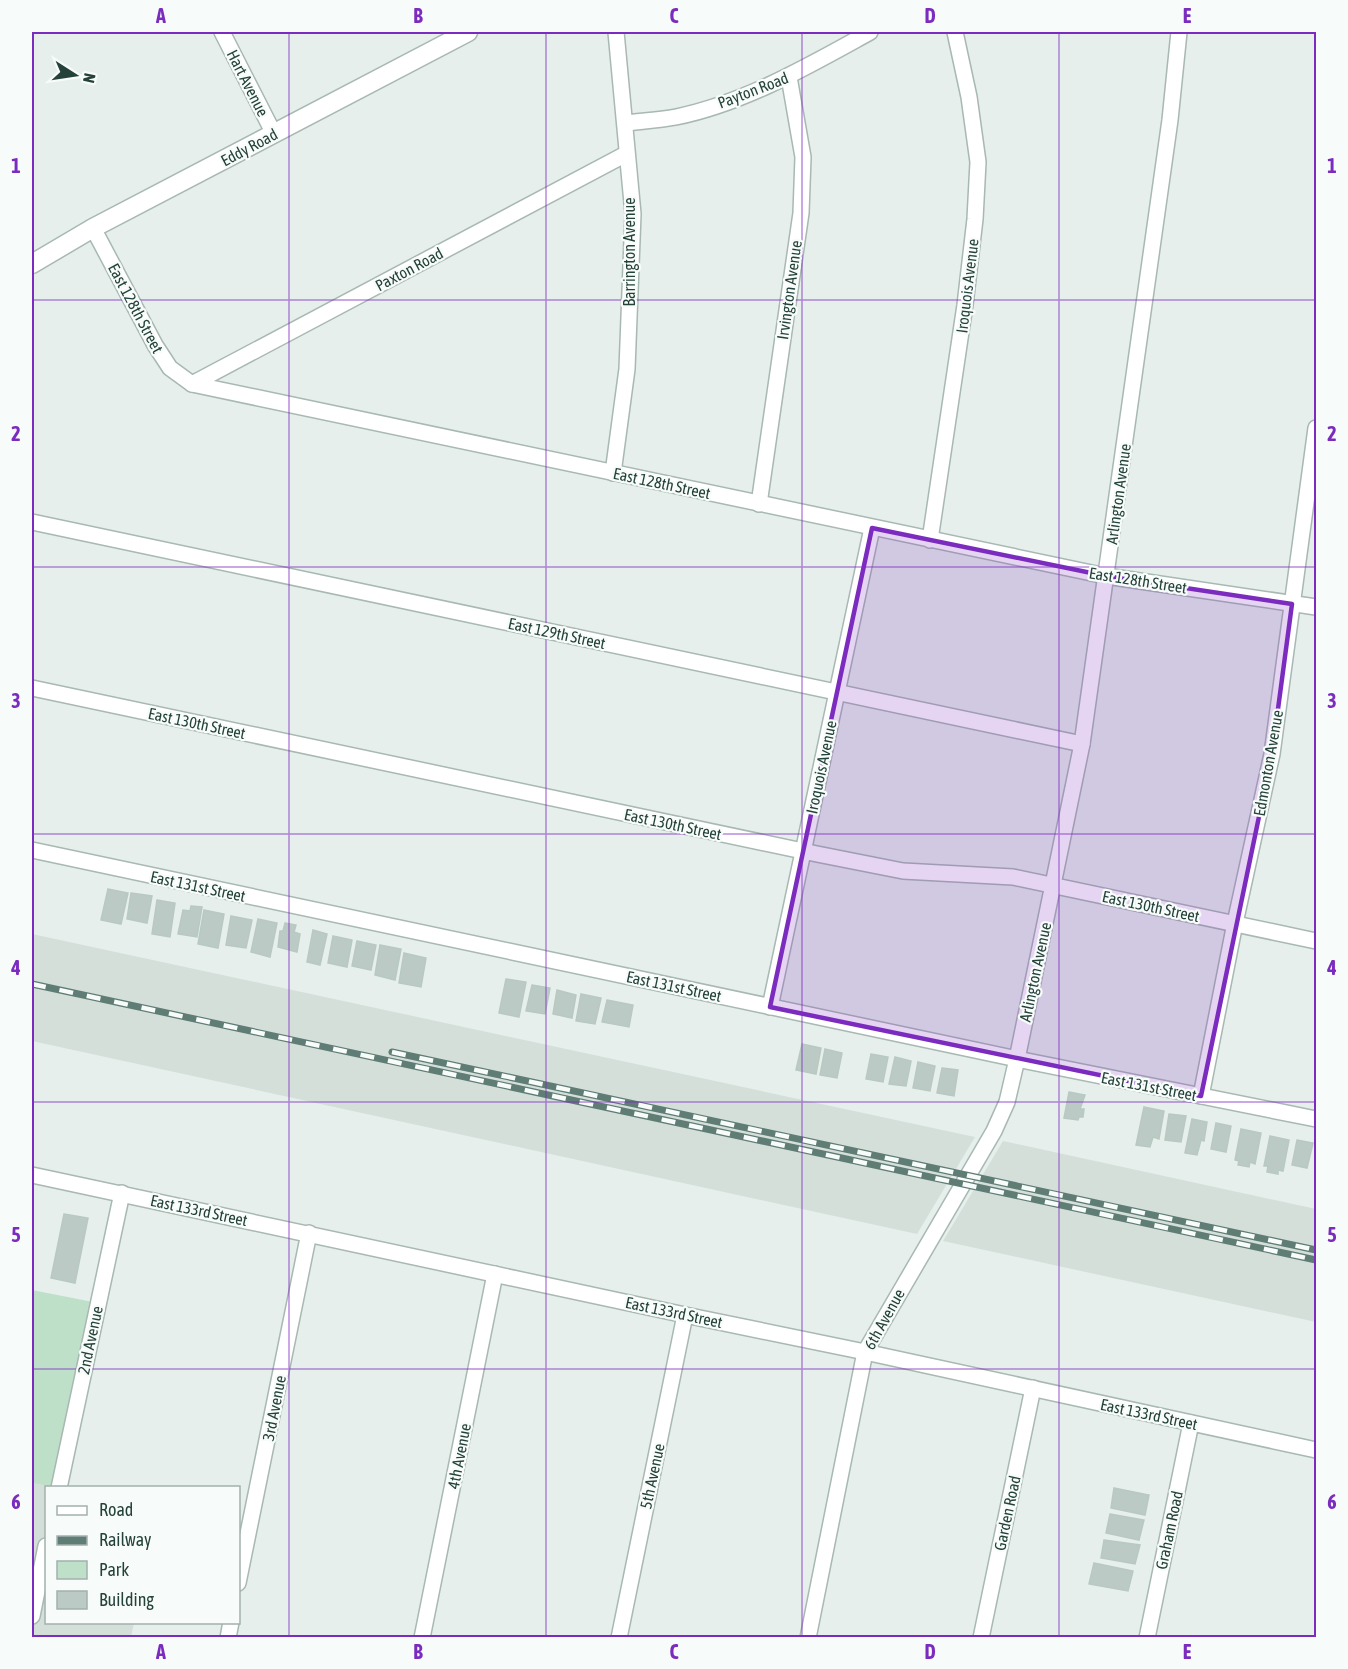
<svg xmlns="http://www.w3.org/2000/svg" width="1348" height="1669" viewBox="0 0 1348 1669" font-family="'Asap Condensed',sans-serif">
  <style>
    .built { fill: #d4dfda }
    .green { fill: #bfe0c8 }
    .building { fill: #bbcac4; stroke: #b8c9c2; stroke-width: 1.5 }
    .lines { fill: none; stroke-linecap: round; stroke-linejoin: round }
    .minor-casing { stroke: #a8b8b2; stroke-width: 18 }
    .tertiary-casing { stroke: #a8b8b2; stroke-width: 21 }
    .minor { stroke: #fff; stroke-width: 15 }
    .tertiary { stroke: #fff; stroke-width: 18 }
    .rail-casing { stroke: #5f7d75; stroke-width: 7 }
    .rail { stroke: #f7fbf9; stroke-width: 4.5; stroke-dasharray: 14; stroke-linecap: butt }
    .marked { fill: #7b2cbf; fill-opacity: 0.2; stroke: #7b2cbf; stroke-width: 4.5; stroke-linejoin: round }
    .grid { fill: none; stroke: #7b2cbf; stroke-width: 1.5; stroke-opacity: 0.55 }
    .labels { text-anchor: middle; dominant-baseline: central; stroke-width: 4.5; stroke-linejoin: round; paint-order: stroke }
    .street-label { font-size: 16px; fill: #24423a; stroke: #f7fbf9 }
    .neatline { fill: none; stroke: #7b2cbf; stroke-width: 2 }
    .grid-label { font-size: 20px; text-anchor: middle; font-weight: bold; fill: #7b2cbf }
  </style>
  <rect width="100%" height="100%" fill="#e6efeb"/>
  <g class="built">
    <path d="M32 934 975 1137 917 1234 32 1041Z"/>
    <path d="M1003 1141 1316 1209V1322L943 1241Z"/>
    <path d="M32 1483 53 1487 46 1488V1622L134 1623 131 1637 32 1638Z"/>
  </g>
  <path class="green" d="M32 1290 98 1303 53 1487 32 1483Z"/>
  <g class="building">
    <path d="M108 889 128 893 121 924 101 920Z"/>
    <path d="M131 893 152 896 147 923 127 919Z"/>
    <path d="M157 900 175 903 170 937 152 934Z"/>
    <path d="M191 906 202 907 197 937 178 934 183 910 190 911Z"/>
    <path d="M204 910 224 914 218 948 198 944Z"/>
    <path d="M231 916 252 920 246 948 226 945Z"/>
    <path d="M258 919 277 923 270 957 251 952Z"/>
    <path d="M285 923 296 925 294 932 300 934 297 952 278 947 280 931H283Z"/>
    <path d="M313 930 327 934 320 965 307 962Z"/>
    <path d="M333 936 352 940 347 967 328 963Z"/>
    <path d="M357 941 376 945 371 970 352 966Z"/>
    <path d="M380 945 401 949 395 980 375 975Z"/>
    <path d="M404 953 426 958 421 987 399 983Z"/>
    <path d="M506 979 526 982 519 1017 499 1013Z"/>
    <path d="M532 985 550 988 545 1014 526 1011Z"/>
    <path d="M557 990 576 995 572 1018 553 1014Z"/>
    <path d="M581 994 601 998 595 1024 576 1021Z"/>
    <path d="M607 1000 633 1005 629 1027 602 1022Z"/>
    <path d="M802 1044 821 1048 816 1074 796 1070Z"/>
    <path d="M825 1049 842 1053 837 1078 820 1075Z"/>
    <path d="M871 1054 888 1057 883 1082 866 1079Z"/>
    <path d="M895 1057 911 1061 906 1086 889 1084Z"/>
    <path d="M918 1062 935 1066 930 1091 913 1088Z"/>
    <path d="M942 1068 958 1070 954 1096 937 1093Z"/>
    <path d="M1069 1092 1085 1095 1080 1109H1084L1083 1117H1079L1078 1120 1064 1118Z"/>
    <path d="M1144 1107 1164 1111 1159 1139 1153 1137 1150 1147 1136 1145Z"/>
    <path d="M1169 1114 1186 1116 1181 1142 1165 1140Z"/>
    <path d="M1192 1119 1207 1122 1204 1141 1201 1140 1197 1155 1185 1153Z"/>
    <path d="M1216 1123 1231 1126 1226 1152 1211 1149Z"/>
    <path d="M1241 1129 1261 1133 1255 1164 1250 1162 1249 1167 1238 1165 1239 1161 1235 1160Z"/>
    <path d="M1270 1136 1289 1140 1283 1171 1278 1170V1174L1267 1172 1268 1166H1264Z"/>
    <path d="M1297 1140 1313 1143 1307 1168 1292 1165Z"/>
    <path d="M64 1214 88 1218 75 1283 51 1278Z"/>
    <path d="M1114 1488 1149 1495 1145 1515 1111 1508Z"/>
    <path d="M1110 1514 1144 1520 1139 1540 1106 1533Z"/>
    <path d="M1104 1540 1140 1545 1135 1564 1101 1558Z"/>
    <path d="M1094 1563 1133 1571 1128 1591 1089 1584Z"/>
  </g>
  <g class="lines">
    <g class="minor-casing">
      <g id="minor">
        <path d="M222 32 274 134"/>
        <path d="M626 123C643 121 660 120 676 117 745 103 810 65 870 32"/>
        <path d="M93 228 155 345 170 368 192 384 1106 576 1316 607"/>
        <path d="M192 384 626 154"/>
        <path d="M613 473 627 369 633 214 616 32"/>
        <path d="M759 504 801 213 803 157 789 77"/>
        <path d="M32 522 1082 744"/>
        <path d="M930 540 965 305 975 219 978 162 969 97 955 32"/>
        <path d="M32 688 817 854 903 871 1013 877 1316 941"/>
        <path d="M32 850 1017 1059 1316 1119"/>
        <path d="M770 1007 872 528"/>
        <path d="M1201 1096 1235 923 1272 754 1316 428"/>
        <path d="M32 1175 685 1315 865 1352 1316 1450"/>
        <path d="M59 1488 122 1193"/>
        <path d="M238 1583 309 1233"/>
        <path d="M32 1616 46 1546"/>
        <path d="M228 1638 231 1622"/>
        <path d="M422 1638 495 1274"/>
        <path d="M619 1638 685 1315"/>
        <path d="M808 1638 865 1352 994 1131 1007 1102 1017 1059 1082 744 1170 120 1179 32"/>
        <path d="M981 1638 1033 1388"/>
        <path d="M1147 1638 1191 1423"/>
      </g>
    </g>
    <g class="tertiary-casing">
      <path id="tertiary" d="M32 264 93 228 468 32"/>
    </g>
    <use href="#minor" class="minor"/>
    <use href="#tertiary" class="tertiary"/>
    <g class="rail-casing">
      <g id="rail">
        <path d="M32 984 1316 1260"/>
        <path d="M392 1052 1316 1250"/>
      </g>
    </g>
    <use href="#rail" class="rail"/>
  </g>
  <path class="marked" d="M872 528 1106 576 1292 604 1272 754 1201 1096 770 1007Z"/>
  <path class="grid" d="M289 32V1638M546 32V1638M802 32V1638M1059 32V1638M32 300H1316M32 567H1316M32 834H1316M32 1102H1316M32 1369H1316"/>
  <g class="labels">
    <g class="street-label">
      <text transform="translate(248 83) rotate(63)">Hart Avenue</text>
      <text transform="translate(753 90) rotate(-21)">Payton Road</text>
      <text transform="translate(249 147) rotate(-28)">Eddy Road</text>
      <text transform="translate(629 252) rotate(-90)">Barrington Avenue</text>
      <text transform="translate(409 269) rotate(-28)">Paxton Road</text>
      <text transform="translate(967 286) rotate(-83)">Iroquois Avenue</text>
      <text transform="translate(789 290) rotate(-82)">Irvington Avenue</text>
      <text transform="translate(136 308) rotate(62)">East 128th Street</text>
      <text transform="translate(662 483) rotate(12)">East 128th Street</text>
      <text transform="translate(1118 494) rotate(-82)">Arlington Avenue</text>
      <text transform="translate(1138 580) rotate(9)">East 128th Street</text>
      <text transform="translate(557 633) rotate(12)">East 129th Street</text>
      <text transform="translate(197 723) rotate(12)">East 130th Street</text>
      <text transform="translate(1268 763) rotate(-80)">Edmonton Avenue</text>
      <text transform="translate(821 767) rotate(-78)">Iroquois Avenue</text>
      <text transform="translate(673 824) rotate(12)">East 130th Street</text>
      <text transform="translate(198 886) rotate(12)">East 131st Street</text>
      <text transform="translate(1151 906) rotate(12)">East 130th Street</text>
      <text transform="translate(1035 972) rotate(-78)">Arlington Avenue</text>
      <text transform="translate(674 986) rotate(12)">East 131st Street</text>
      <text transform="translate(1149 1086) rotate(11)">East 131st Street</text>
      <text transform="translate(199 1210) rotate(12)">East 133rd Street</text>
      <text transform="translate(674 1312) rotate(12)">East 133rd Street</text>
      <text transform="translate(884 1319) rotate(-61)">6th Avenue</text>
      <text transform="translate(90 1340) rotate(-78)">2nd Avenue</text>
      <text transform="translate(274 1408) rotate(-79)">3rd Avenue</text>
      <text transform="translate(1149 1414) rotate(12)">East 133rd Street</text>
      <text transform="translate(459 1456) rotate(-79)">4th Avenue</text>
      <text transform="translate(652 1476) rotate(-78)">5th Avenue</text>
      <text transform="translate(1007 1513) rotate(-78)">Garden Road</text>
      <text transform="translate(1169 1530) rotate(-78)">Graham Road</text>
    </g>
  </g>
  <rect width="1348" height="1669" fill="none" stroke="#f7fbf9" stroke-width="66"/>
  <rect x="45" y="1486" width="195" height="138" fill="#f7fbf9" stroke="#a3b1ad" stroke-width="1.5"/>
  <rect x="57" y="1506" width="30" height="9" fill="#ffffff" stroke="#a3b1ad" stroke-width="1.5"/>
  <text x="99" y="1516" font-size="18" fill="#24423a">Road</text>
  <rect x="57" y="1536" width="30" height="9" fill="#5f7d75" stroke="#a3b1ad" stroke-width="1.5"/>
  <text x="99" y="1546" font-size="18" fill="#24423a">Railway</text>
  <rect x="57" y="1561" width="30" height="18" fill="#bfe0c8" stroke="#a3b1ad" stroke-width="1.5"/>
  <text x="99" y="1576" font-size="18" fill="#24423a">Park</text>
  <rect x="57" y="1591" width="30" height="18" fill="#bbcac4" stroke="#a3b1ad" stroke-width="1.5"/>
  <text x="99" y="1606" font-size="18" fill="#24423a">Building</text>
  <g transform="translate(75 75) rotate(102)" stroke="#f7fbf9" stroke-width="4.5" paint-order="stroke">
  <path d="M0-4.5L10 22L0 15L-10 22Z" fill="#24423a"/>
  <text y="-9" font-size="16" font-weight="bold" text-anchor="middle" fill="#24423a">N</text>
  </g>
  <rect x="33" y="33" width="1282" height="1603" class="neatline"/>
  <g class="grid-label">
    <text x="161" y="23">A</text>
    <text x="418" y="23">B</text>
    <text x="674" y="23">C</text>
    <text x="930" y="23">D</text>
    <text x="1187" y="23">E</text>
    <text x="16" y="173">1</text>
    <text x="1332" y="173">1</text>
    <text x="16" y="441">2</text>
    <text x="1332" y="441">2</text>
    <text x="16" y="708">3</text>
    <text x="1332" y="708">3</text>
    <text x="16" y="975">4</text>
    <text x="1332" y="975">4</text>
    <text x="16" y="1242">5</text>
    <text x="1332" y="1242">5</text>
    <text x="16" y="1509">6</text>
    <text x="1332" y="1509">6</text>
    <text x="161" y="1659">A</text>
    <text x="418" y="1659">B</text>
    <text x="674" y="1659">C</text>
    <text x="930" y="1659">D</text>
    <text x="1187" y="1659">E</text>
  </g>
</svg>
